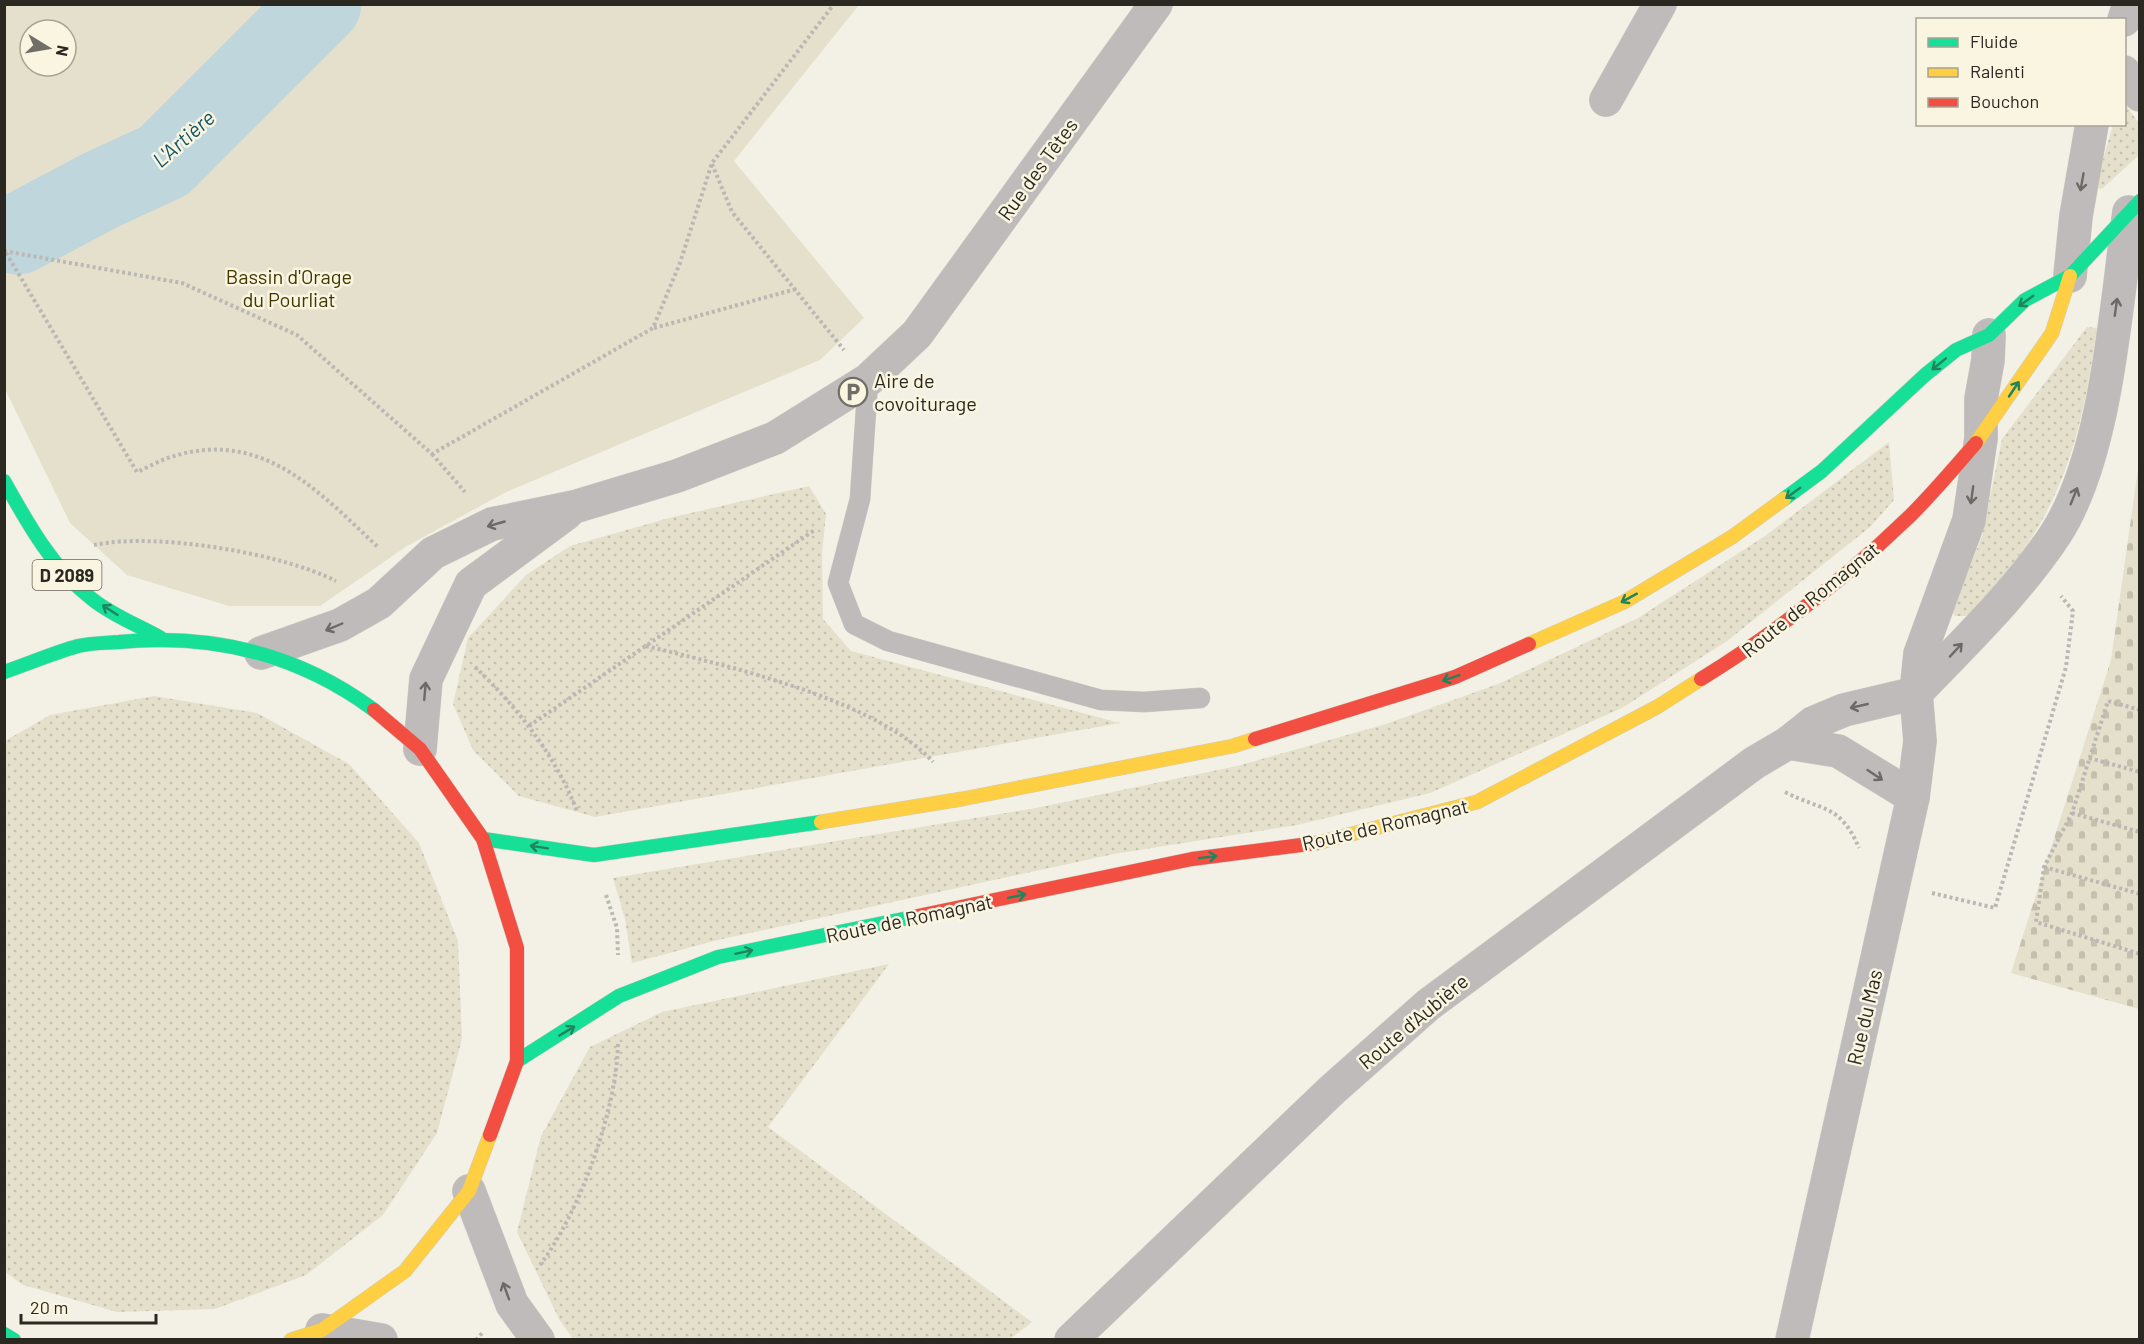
<svg xmlns="http://www.w3.org/2000/svg" width="2144" height="1344" viewBox="0 0 2144 1344" font-family="Barlow,sans-serif">
  <style>
    .grass { fill: url(#grass-dots) }
    .cemetery { fill: url(#cemetery-stones) }
    .green { fill: #e5e0cb; fill-rule: evenodd }
    .lines { fill: none; stroke-linecap: round; stroke-linejoin: round }
    .river { stroke: #bed6dc; stroke-width: 81 }
    .lane-casing { stroke: #ceccc3; stroke-width: 21 }
    .street-casing { stroke: #ceccc3; stroke-width: 34 }
    .fast-casing { stroke: #ceccc3; stroke-width: 15 }
    .slow-casing { stroke: #ceccc3; stroke-width: 15 }
    .jam-casing { stroke: #ceccc3; stroke-width: 15 }
    .path { stroke: #bab7b4; stroke-width: 4; stroke-dasharray: 3 3; stroke-linecap: butt }
    .lane { stroke: #bebbba; stroke-width: 20 }
    .street { stroke: #bebbba; stroke-width: 33 }
    .fast { stroke: #16e098; stroke-width: 14 }
    .slow { stroke: #ffcf43; stroke-width: 14 }
    .jam { stroke: #f24e42; stroke-width: 14 }
    .oneway { stroke: #6d6a66 }
    .oneway2 { stroke: #20845c }
    .labels { text-anchor: middle; dominant-baseline: central; stroke-width: 5; stroke-linejoin: round; paint-order: stroke }
    .shield { fill: #f9f5e0; stroke: #68665a; stroke-width: 1.5 }
    .shield-label { font-size: 18px; font-weight: bold; fill: #2a2821 }
    .street-label { font-size: 20px; fill: #2a2821; stroke: #f9f5e0 }
    .park-label { font-size: 20px; fill: #423700; stroke: #f9f5e0 }
    .poi-label { font-size: 20px; fill: #2a2821; stroke: #f9f5e0; text-anchor: start }
    .water-label { font-size: 21px; font-style: italic; fill: #0f5469; stroke: #f9f5e0 }
  </style>
  <defs>
    <pattern id="grass-dots" width="8" height="8" patternUnits="userSpaceOnUse" patternTransform="scale(1.5)"><rect width="8" height="8" fill="#e5e0cb"/><path d="M2 2h.1M6 6h.1" fill="none" stroke="#c5c0ae" stroke-width="1.8" stroke-linecap="round"/></pattern>
    <pattern id="cemetery-stones" width="16" height="16" patternUnits="userSpaceOnUse" patternTransform="scale(1.5)"><rect width="16" height="16" fill="#e5e0cb"/><path d="M2 7V4a2 2 0 0 1 4 0v3zM10 15v-3a2 2 0 0 1 4 0v3z" fill="#c5c0ae"/></pattern>
  </defs>
  <rect width="100%" height="100%" fill="#f3f1e6"/>
  <g class="grass">
    <path d="M2125 104 2139 123V155L2103 188 2099 189 2097 180 2113 125 2124 124Z"/>
    <path d="M2087 327 2097 328C2086 405 2073 474 2030 540 2012 567 1990 591 1971 616H1954L1953 611 1982 536 2002 439Z"/>
    <path d="M1889 442 1894 500 1870 527 1727 641 1622 708 1430 793 1297 825 1114 854 718 940 632 963 625 919 613 878 1036 808 1237 766 1386 724 1498 684 1638 618 1765 536Z"/>
    <path d="M809 486 826 514 822 553 823 619 851 651 1120 723 595 817 519 796 473 750 453 704 468 638 526 575 570 546 669 518Z"/>
    <path d="M154 696 257 713 349 764 419 843 458 941 462 1039 437 1133 383 1215 306 1275 215 1309 117 1312 23 1285 5 1272V741L50 715Z"/>
    <path d="M889 964 768 1127 1032 1322 1009 1340 573 1339 559 1319 517 1232 541 1136 590 1047 662 1012Z"/>
  </g>
  <path class="cemetery" d="M2139 462V1009L2011 973 2111 660Z"/>
  <path class="green" d="M5 4 859 5 734 161 864 318 820 360 506 492 407 546 320 606H229L127 575 70 523 5 389ZM30 30H66V66H30Z"/>
  <g class="lines">
    <path class="river" d="M18 234 101 190 164 161 321 4"/>
    <g class="lane-casing">
      <path id="lane" d="M868 380 860 499 838 583 854 624 888 641 1101 700 1144 702 1200 698"/>
    </g>
    <g class="street-casing">
      <g id="street">
        <path d="M2124 20 2129 4"/>
        <path d="M2124 72 2129 83 2140 95"/>
        <path d="M1606 100 1660 4"/>
        <path d="M2070 276 2076 216 2092 124"/>
        <path d="M261 653 340 625 379 603 433 553 492 524 574 507 677 476 775 438 868 380 917 334 1156 4"/>
        <path d="M1916 693C1963 644 2018 591 2055 535 2107 456 2116 305 2129 212"/>
        <path d="M1788 743 1838 751 1913 797"/>
        <path d="M420 749 426 679 471 584 567 513"/>
        <path d="M469 1191 512 1304 538 1340"/>
        <path d="M322 1330 381 1340"/>
        <path d="M1071 1340 1332 1090 1428 1005 1754 763 1788 743 1813 723 1844 710 1916 693"/>
        <path d="M1792 1340 1913 797 1920 741 1916 693 1920 654 1969 520 1981 438V399L1988 360 1989 335"/>
      </g>
    </g>
    <g class="fast-casing">
      <g id="fast">
        <path d="M4 481C28 524 53 569 92 599 113 616 138 625 161 638"/>
        <path d="M1784 499 1822 471 1925 375 1956 350 1989 335 2025 300 2070 276 2140 201"/>
        <path d="M4 672C28 664 53 653 78 646 91 643 105 643 119 642 211 633 298 654 374 710"/>
        <path d="M483 839 594 855 821 822"/>
        <path d="M517 1061 619 996 718 957 913 917"/>
        <path d="M4 1334 14 1340"/>
      </g>
    </g>
    <g class="slow-casing">
      <g id="slow">
        <path d="M1976 443 2052 333 2070 276"/>
        <path d="M1529 644 1624 602 1732 537 1784 499"/>
        <path d="M821 822 962 799 1233 746 1255 739"/>
        <path d="M1317 843 1477 802 1657 707 1701 679"/>
        <path d="M291 1340 322 1330 405 1271 469 1191 490 1135"/>
      </g>
    </g>
    <g class="jam-casing">
      <g id="jam">
        <path d="M1701 679C1777 632 1847 577 1911 515 1934 492 1955 467 1976 443"/>
        <path d="M374 710 420 749 483 839 517 948V1061L490 1135"/>
        <path d="M1255 739 1455 677 1529 644"/>
        <path d="M913 917 1192 859 1317 843"/>
      </g>
    </g>
    <g class="path">
      <path d="M712 164 732 212 844 350"/>
      <path d="M4 251 182 283 297 335 432 454 653 328 680 263 712 163 834 4"/>
      <path d="M6 253 137 472C149 467 162 459 174 456 264 429 320 493 379 548"/>
      <path d="M654 328 796 289"/>
      <path d="M432 454 465 492"/>
      <path d="M94 545C155 532 281 553 336 581"/>
      <path d="M646 646C728 666 877 700 933 762"/>
      <path d="M475 667C517 707 556 756 577 811"/>
      <path d="M2140 710 2108 701 2072 813 2044 867 2036 922 2140 954"/>
      <path d="M529 726 816 529"/>
      <path d="M2089 758 2140 772"/>
      <path d="M1785 792C1821 811 1840 803 1859 848"/>
      <path d="M2072 813 2140 832"/>
      <path d="M2044 867 2140 894"/>
      <path d="M1932 893 1995 908 2066 667 2073 611 2061 596"/>
      <path d="M606 895 617 928 618 955"/>
      <path d="M540 1265C580 1212 617 1109 618 1043"/>
      <path d="M476 1340 483 1332"/>
    </g>
    <use href="#lane" class="lane"/>
    <use href="#street" class="street"/>
    <use href="#fast" class="fast"/>
    <use href="#slow" class="slow"/>
    <use href="#jam" class="jam"/>
  </g>
  <defs><path id="oneway-shaft" d="M-6 0H5M1.5-3L5.5 0L1.5 3" fill="none" stroke-width="1.6" stroke-linecap="round" stroke-linejoin="round" transform="scale(1.5)"/></defs>
  <g class="oneway">
    <use href="#oneway-shaft" transform="translate(2082 182) rotate(100)"/>
    <use href="#oneway-shaft" transform="translate(2116 307) rotate(-82)"/>
    <use href="#oneway-shaft" transform="translate(1972 495) rotate(98)"/>
    <use href="#oneway-shaft" transform="translate(2074 496) rotate(-68)"/>
    <use href="#oneway-shaft" transform="translate(496 524) rotate(164)"/>
    <use href="#oneway-shaft" transform="translate(334 627) rotate(157)"/>
    <use href="#oneway-shaft" transform="translate(1956 650) rotate(-47)"/>
    <use href="#oneway-shaft" transform="translate(425 691) rotate(-85)"/>
    <use href="#oneway-shaft" transform="translate(1859 706) rotate(167)"/>
    <use href="#oneway-shaft" transform="translate(1875 775) rotate(34)"/>
    <use href="#oneway-shaft" transform="translate(506 1291) rotate(-110)"/>
  </g>
  <g class="oneway2">
    <use href="#oneway-shaft" transform="translate(2026 301) rotate(144)"/>
    <use href="#oneway-shaft" transform="translate(1939 364) rotate(141)"/>
    <use href="#oneway-shaft" transform="translate(2014 389) rotate(-56)"/>
    <use href="#oneway-shaft" transform="translate(1793 493) rotate(144)"/>
    <use href="#oneway-shaft" transform="translate(1629 598) rotate(151)"/>
    <use href="#oneway-shaft" transform="translate(110 610) rotate(-147)"/>
    <use href="#oneway-shaft" transform="translate(1451 678) rotate(161)"/>
    <use href="#oneway-shaft" transform="translate(539 847) rotate(-171)"/>
    <use href="#oneway-shaft" transform="translate(1208 857) rotate(-7)"/>
    <use href="#oneway-shaft" transform="translate(1017 896) rotate(-12)"/>
    <use href="#oneway-shaft" transform="translate(744 952) rotate(-12)"/>
    <use href="#oneway-shaft" transform="translate(567 1031) rotate(-31)"/>
  </g>
  <defs>
    <g id="parking-ring" transform="scale(1.5)"><circle r="9.5" fill="#f9f5e0" stroke="#706e66" stroke-width="1.5"/><path d="M-3.5-5.5H1a3.5 3.5 0 0 1 0 7H-1V5.5H-3.5ZM-1-3.4V-.6H.8a1.4 1.4 0 0 0 0-2.8Z" fill="#706e66"/></g>
  </defs>
  <g fill-rule="evenodd">
    <use href="#parking-ring" x="853" y="392"/>
  </g>
  <g class="labels">
    <rect class="shield" x="32.5" y="560" width="69" height="30" rx="4.5"/>
    <g class="shield-label">
      <text x="67" y="575">D 2089</text>
    </g>
    <g class="street-label">
      <text transform="translate(1037 169) rotate(-54)">Rue des Têtes</text>
      <text transform="translate(1810 599) rotate(-39)">Route de Romagnat</text>
      <text transform="translate(1385 824) rotate(-13)">Route de Romagnat</text>
      <text transform="translate(909 918) rotate(-12)">Route de Romagnat</text>
      <text transform="translate(1864 1017) rotate(-77)">Rue du Mas</text>
      <text transform="translate(1413 1021) rotate(-40)">Route d'Aubière</text>
    </g>
    <g class="park-label">
      <text x="289" y="276">Bassin d'Orage<tspan x="289" dy="23">du Pourliat</tspan></text>
    </g>
    <g class="poi-label">
      <text x="874" y="380">Aire de<tspan x="874" dy="23">covoiturage</tspan></text>
    </g>
    <g class="water-label">
      <text transform="translate(183 138) rotate(-41)">L'Artière</text>
    </g>
  </g>
  <rect width="2144" height="1344" fill="none" stroke="#2a2821" stroke-width="12"/>
  <rect x="1916" y="18" width="210" height="108" fill="#f9f5e0" stroke="#a6a394" stroke-width="1.5"/>
  <rect x="1928" y="38" width="30" height="9" fill="#16e098" stroke="#a6a394" stroke-width="1.5"/>
  <text x="1970" y="48" font-size="18" fill="#2a2821">Fluide</text>
  <rect x="1928" y="68" width="30" height="9" fill="#ffcf43" stroke="#a6a394" stroke-width="1.5"/>
  <text x="1970" y="78" font-size="18" fill="#2a2821">Ralenti</text>
  <rect x="1928" y="98" width="30" height="9" fill="#f24e42" stroke="#a6a394" stroke-width="1.5"/>
  <text x="1970" y="108" font-size="18" fill="#2a2821">Bouchon</text>
  <g transform="translate(48 48) rotate(101)"><circle r="28" fill="#f9f5e0" stroke="#a6a394" stroke-width="1.5"/>
  <path d="M0-4.5L10 22L0 15L-10 22Z" fill="#706e66"/>
  <text y="-9" font-size="16" font-weight="bold" text-anchor="middle" fill="#2a2821">N</text>
  </g>
  <path d="M21 1314v9h135v-9" fill="none" stroke="#2a2821" stroke-width="3"/>
  <text x="30" y="1314" font-size="18" fill="#2a2821" stroke="#f9f5e0" stroke-width="4.5" paint-order="stroke">20 m</text>
</svg>
